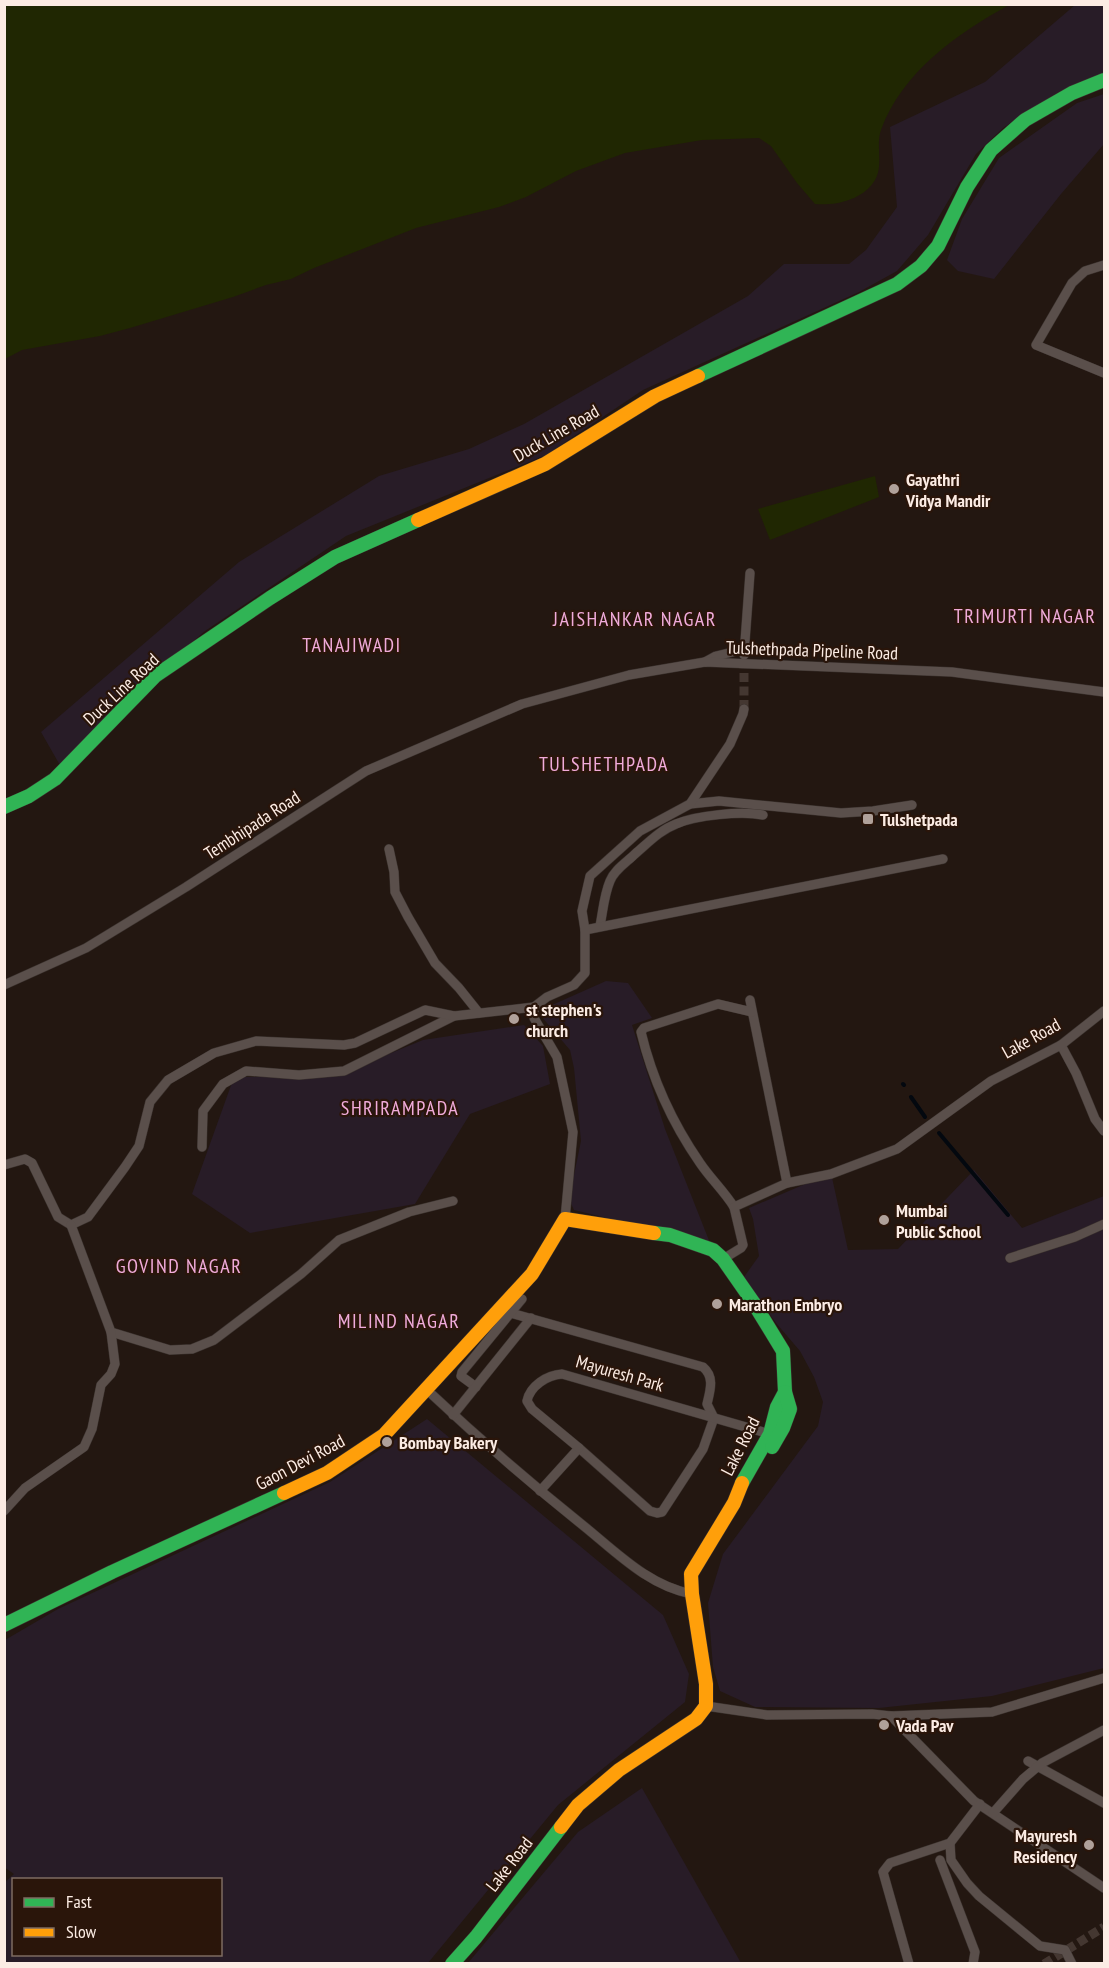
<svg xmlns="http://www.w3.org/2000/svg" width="1109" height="1968" viewBox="0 0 1109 1968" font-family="'PT Sans Narrow',sans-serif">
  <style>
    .industrial { fill: #281c27; fill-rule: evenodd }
    .green { fill: #202702 }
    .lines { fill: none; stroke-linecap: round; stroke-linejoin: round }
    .stream { stroke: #03080f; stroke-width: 4 }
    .street-tunnel { stroke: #443731; stroke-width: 9; stroke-dasharray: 9 4.5; stroke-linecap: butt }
    .street-casing { stroke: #3b322e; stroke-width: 10 }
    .fast-casing { stroke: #3b322e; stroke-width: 15 }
    .slow-casing { stroke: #3b322e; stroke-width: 15 }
    .street { stroke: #5a4f4b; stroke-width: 9 }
    .fast { stroke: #30b455; stroke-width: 14 }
    .slow { stroke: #ff9f0a; stroke-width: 14 }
    .poi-dot { fill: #b0a19a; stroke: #2a150a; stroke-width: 2 }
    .labels { text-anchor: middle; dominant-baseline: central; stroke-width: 4.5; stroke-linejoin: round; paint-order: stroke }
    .street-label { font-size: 18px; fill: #fcece4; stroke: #2a150a }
    .poi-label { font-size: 18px; font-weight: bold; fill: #fcece4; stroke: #2a150a; text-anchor: start }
    .neighbourhood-label { font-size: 20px; letter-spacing: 1.5px; fill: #f0abda; stroke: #2a150a }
  </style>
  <rect width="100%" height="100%" fill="#231711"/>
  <g class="industrial">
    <path d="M1075 5H1104V73L1057 93 1003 128 976 154 928 235 897 271 859 292 643 390 546 455 346 536 205 631 121 704 61 767 41 732 239 562 379 476 469 449 524 424 748 296 784 264H849L866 250 897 207 890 127 985 82Z"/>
    <path d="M1104 94V144L1061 194 994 279 958 271 947 260 962 219 999 158 1077 103Z"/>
    <path d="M606 981 628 983 652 1018 632 1025 665 1129 710 1243 574 1210 569 1199 581 1141 574 1068 570 1050 541 1016 543 1009Z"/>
    <path d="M524 1025 543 1046 550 1084 470 1114 415 1204 250 1233 192 1194 234 1077H332L423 1040Z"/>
    <path d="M974 1170 1022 1228 1104 1196V1668L992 1696 879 1708 755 1707 720 1691 713 1667 708 1603 723 1554 818 1426 823 1402 814 1377 800 1351 776 1323 744 1277 759 1256 753 1219 749 1208 831 1173 848 1250 898 1249Z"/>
    <path d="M427 1419 663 1615 689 1674 685 1702 558 1805 428 1963H5V1882L14 1874 4 1867 5 1640 58 1609 330 1482ZM14 1880H220V1954H14Z"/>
    <path d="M642 1788 741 1963H468L578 1832Z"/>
  </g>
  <g class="green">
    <path d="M5 4H1009V5C958 33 902 72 881 130 875 146 885 168 873 183 861 200 835 206 815 204L797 183 771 146 759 138 702 140 625 153 576 171 526 197 499 207 416 228 314 268 291 279 266 285 233 297 130 328 100 336 22 350 5 359Z"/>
    <path d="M875 476 879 497 770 540 758 509Z"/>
  </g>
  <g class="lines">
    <g class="stream">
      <path d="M903 1084 904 1085"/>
      <path d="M911 1097 925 1117"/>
      <path d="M939 1133 1008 1215"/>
    </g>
    <g class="street-tunnel">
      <path d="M744 709V657"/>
      <path d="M1044 1964 1104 1927"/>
    </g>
    <g class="street-casing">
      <g id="street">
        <path d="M1104 265 1085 271 1072 283 1036 345 1104 373"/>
        <path d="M744 655 750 573"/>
        <path d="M705 662 716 656 745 649"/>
        <path d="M690 804 719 801 841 813 873 811 912 805"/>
        <path d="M389 849 394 872 395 892 408 917 435 963 459 988 479 1013"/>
        <path d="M600 926C603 911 604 895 610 881 614 870 627 862 635 854 648 843 660 830 676 824 697 815 741 811 763 815"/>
        <path d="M585 930 943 859"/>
        <path d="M4 985 86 948 186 887 366 771 522 704 629 675 705 662 952 672 1104 692"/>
        <path d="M750 1000 787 1183"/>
        <path d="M534 1007V1018L557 1057 573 1132 565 1219"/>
        <path d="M1061 1045 1076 1073 1095 1119 1104 1131"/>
        <path d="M202 1147 203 1111 223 1084 246 1071 299 1075 344 1071 454 1016"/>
        <path d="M4 1165 25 1159 32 1163 58 1217 71 1225"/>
        <path d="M734 1207C724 1191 710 1178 700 1163 673 1124 652 1078 641 1032L644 1028 718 1004 752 1012"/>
        <path d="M71 1225 88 1217 125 1167 139 1146 150 1102 168 1080 214 1053 256 1041 344 1045 355 1043 425 1010 454 1016 534 1007 547 997 574 985 585 973V930L582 911 590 876 640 831 690 804 730 744 743 714 744 709"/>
        <path d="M71 1225 111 1332 170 1350 192 1349 214 1340 301 1274 339 1240 409 1212 453 1201"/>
        <path d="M1010 1258 1075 1237 1104 1224"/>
        <path d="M723 1259 741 1248 743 1245 734 1207 787 1183 831 1174 897 1149 991 1081 1061 1045 1104 1011"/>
        <path d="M500 1310 703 1367C715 1377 710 1391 707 1404L714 1418 703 1449 662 1512 657 1513 650 1511 579 1448 540 1491"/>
        <path d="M476 1387 461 1376 462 1372 522 1299"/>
        <path d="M426 1389C477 1437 530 1483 585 1527 617 1553 649 1586 692 1594"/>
        <path d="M453 1415 531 1318"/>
        <path d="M579 1448 532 1409 527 1401C530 1386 547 1375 562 1374L770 1434"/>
        <path d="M4 1511 25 1488 84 1447 92 1429 101 1385 111 1374 115 1364 111 1332"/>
        <path d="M706 1706 767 1715 872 1714 891 1716 992 1712 1104 1678"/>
        <path d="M891 1716 974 1801 1104 1888"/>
        <path d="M1028 1761 1104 1803"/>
        <path d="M993 1813 1023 1779 1042 1763 1104 1730"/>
        <path d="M950 1843 951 1860 967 1883 979 1896 1040 1946 1065 1950 1072 1964"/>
        <path d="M940 1860 975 1952 973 1964"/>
        <path d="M909 1964 883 1872 890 1863 950 1843 980 1804"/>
      </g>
    </g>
    <g class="fast-casing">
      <g id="fast">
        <path d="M698 376 897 284 921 266 938 246 967 187 991 150 1025 120 1072 93 1104 80"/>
        <path d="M4 807 29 796 55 779 155 676 270 598 335 557 418 520"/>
        <path d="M654 1233 670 1235 713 1250 723 1259 753 1302 783 1351 785 1392 777 1407 770 1434 742 1483"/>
        <path d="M772 1447 783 1428 790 1409 785 1392"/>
        <path d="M4 1625 112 1572 284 1493"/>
        <path d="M452 1964 476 1937 561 1827"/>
      </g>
    </g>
    <g class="slow-casing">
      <g id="slow">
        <path d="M418 520 545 464 655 396 698 376"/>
        <path d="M284 1493 327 1473 384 1435 532 1274 565 1219 654 1233"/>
        <path d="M561 1827 578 1805 619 1770 696 1719 706 1706V1684L692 1594 691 1574 734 1503 742 1483"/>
      </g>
    </g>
    <use href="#street" class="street"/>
    <use href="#fast" class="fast"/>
    <use href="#slow" class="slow"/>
  </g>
  <g class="poi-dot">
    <circle cx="894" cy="489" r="6"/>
    <rect x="862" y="813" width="12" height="12" rx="3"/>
    <circle cx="514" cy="1019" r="6"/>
    <circle cx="884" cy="1220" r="6"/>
    <circle cx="717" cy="1304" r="6"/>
    <circle cx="387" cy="1442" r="6"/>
    <circle cx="884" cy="1725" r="6"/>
    <circle cx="1089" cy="1845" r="6"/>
  </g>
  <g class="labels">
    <g class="street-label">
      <text transform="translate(556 433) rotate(-30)">Duck Line Road</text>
      <text transform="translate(812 650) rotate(2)">Tulshethpada Pipeline Road</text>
      <text transform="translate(121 689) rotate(-43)">Duck Line Road</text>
      <text transform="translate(252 825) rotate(-33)">Tembhipada Road</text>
      <text transform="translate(1031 1038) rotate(-29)">Lake Road</text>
      <text transform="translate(620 1373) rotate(16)">Mayuresh Park</text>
      <text transform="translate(740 1446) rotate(-63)">Lake Road</text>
      <text transform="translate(300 1462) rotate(-28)">Gaon Devi Road</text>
      <text transform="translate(509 1864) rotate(-52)">Lake Road</text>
    </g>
    <g class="poi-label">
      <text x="906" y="479">Gayathri<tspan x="906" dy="21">Vidya Mandir</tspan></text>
      <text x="880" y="819">Tulshetpada</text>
      <text x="526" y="1009">st stephen's<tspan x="526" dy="21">church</tspan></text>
      <text x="896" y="1210">Mumbai<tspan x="896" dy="21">Public School</tspan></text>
      <text x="729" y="1304">Marathon Embryo</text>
      <text x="399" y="1442">Bombay Bakery</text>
      <text x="896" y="1725">Vada Pav</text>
      <text x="1077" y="1835" text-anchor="end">Mayuresh<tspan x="1077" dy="21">Residency</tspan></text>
    </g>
    <g class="neighbourhood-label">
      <text x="1025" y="616">TRIMURTI NAGAR</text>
      <text x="635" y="619">JAISHANKAR NAGAR</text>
      <text x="352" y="645">TANAJIWADI</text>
      <text x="604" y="764">TULSHETHPADA</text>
      <text x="400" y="1108">SHRIRAMPADA</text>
      <text x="179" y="1266">GOVIND NAGAR</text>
      <text x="399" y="1321">MILIND NAGAR</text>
    </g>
  </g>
  <rect width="1109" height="1968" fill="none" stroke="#fcece4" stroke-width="12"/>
  <rect x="12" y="1878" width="210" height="78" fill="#2a150a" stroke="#7e6b61" stroke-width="1.5"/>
  <rect x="24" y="1898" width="30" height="9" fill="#30b455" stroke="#7e6b61" stroke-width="1.5"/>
  <text x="66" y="1908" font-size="18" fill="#fcece4">Fast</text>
  <rect x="24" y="1928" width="30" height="9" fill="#ff9f0a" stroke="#7e6b61" stroke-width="1.5"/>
  <text x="66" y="1938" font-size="18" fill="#fcece4">Slow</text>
</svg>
